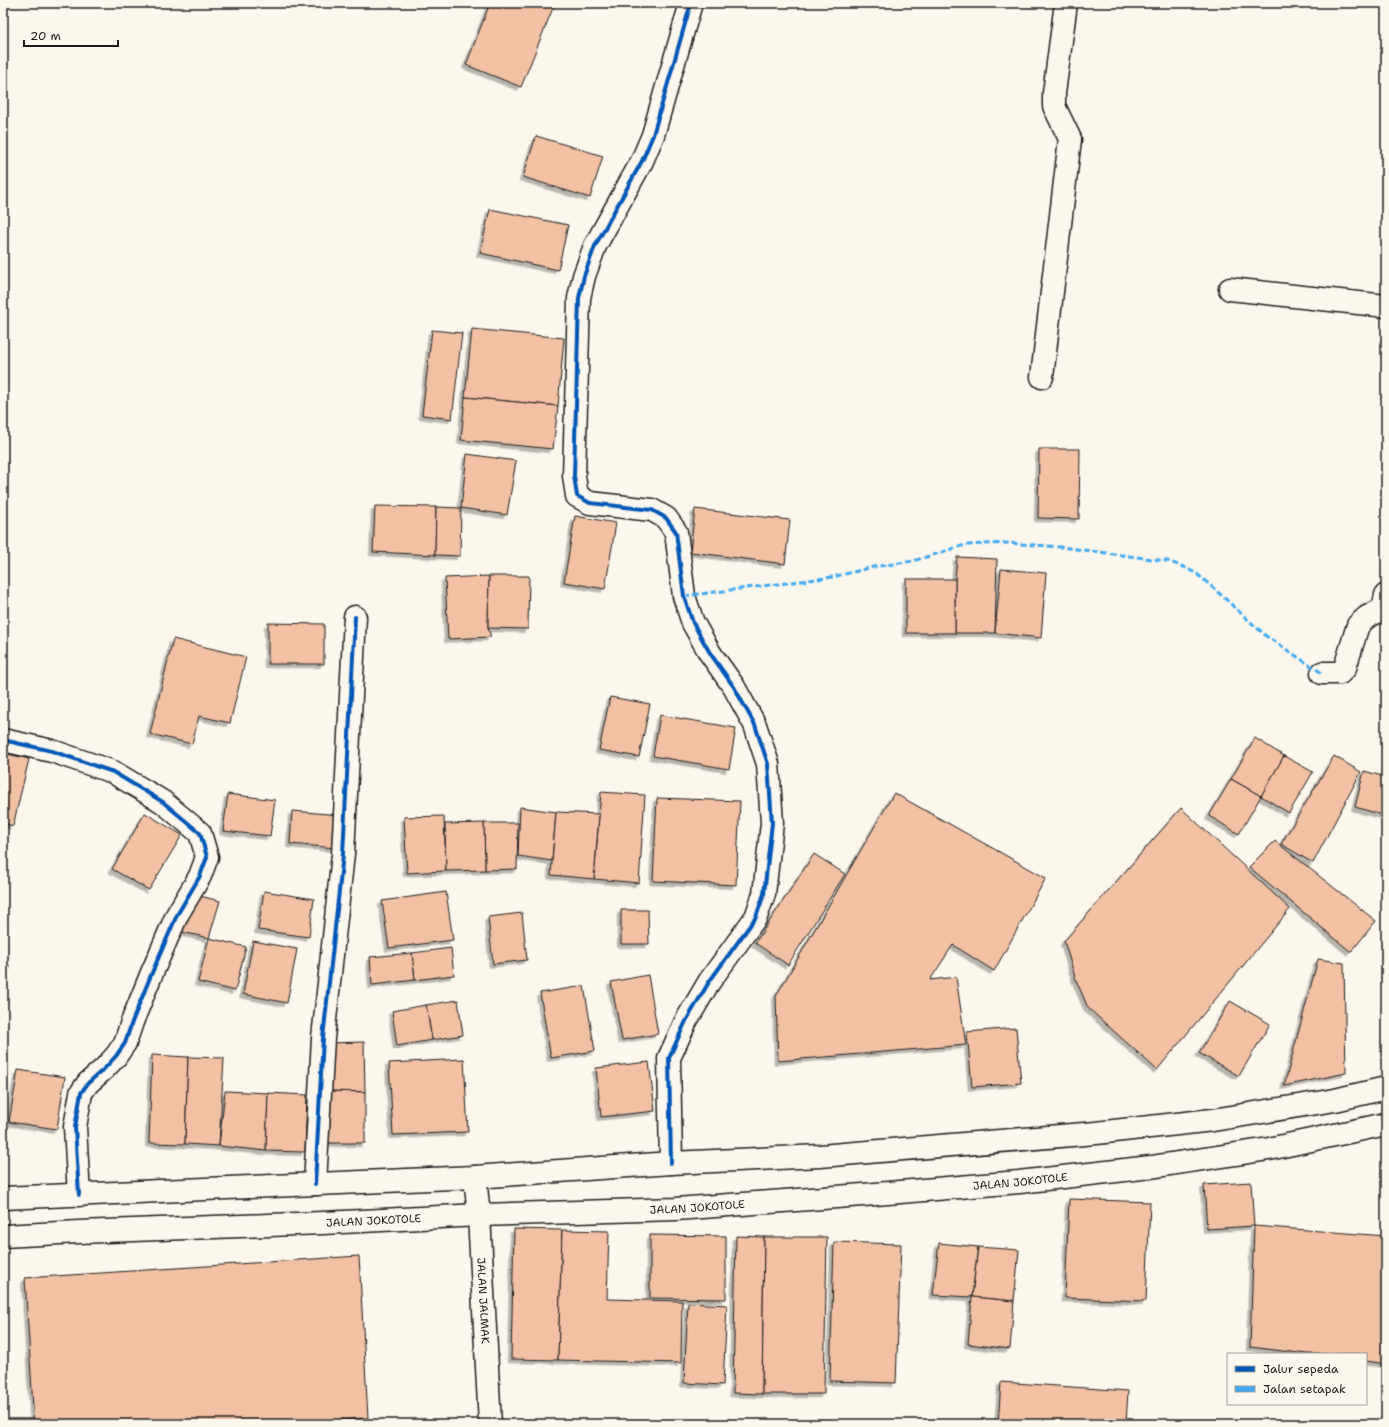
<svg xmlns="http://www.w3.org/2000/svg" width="1389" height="1427" viewBox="0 0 1389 1427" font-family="'Shantell Sans',sans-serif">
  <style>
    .building { fill: #f2c0a2; stroke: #1c1c1c; filter: url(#shadow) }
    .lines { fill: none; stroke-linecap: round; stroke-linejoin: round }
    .minor-casing { stroke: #1c1c1c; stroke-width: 25 }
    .trunk-casing { stroke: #1c1c1c; stroke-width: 25 }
    .minor { stroke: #fbf7ec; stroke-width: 22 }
    .trunk { stroke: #fbf7ec; stroke-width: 22 }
    .quiet { stroke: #3fa9f5; stroke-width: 3; stroke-dasharray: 6 3; stroke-linecap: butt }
    .cycleway-casing { stroke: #fbf7ec; stroke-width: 6 }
    .cycleway { stroke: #0057b8; stroke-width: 4 }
    .labels { text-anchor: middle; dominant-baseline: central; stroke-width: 3; stroke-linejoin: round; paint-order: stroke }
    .street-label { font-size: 11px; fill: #1c1c1c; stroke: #fbf7ec }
  </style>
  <defs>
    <filter id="shadow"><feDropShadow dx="-3.5" dy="3.5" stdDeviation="0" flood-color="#0004"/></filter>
  </defs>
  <rect width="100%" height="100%" fill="#fbf7ec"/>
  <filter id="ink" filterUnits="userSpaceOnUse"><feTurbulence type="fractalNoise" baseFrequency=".025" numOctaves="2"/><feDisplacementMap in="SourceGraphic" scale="8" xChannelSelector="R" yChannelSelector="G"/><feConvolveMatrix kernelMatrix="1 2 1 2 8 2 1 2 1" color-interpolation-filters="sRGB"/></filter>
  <g filter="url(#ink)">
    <g class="building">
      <path d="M490 3H555L521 87 466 65Z"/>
      <path d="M536 136 603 156 590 198 523 177Z"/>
      <path d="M490 209 568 225 558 270 480 253Z"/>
      <path d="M472 329 564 338 558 406 465 397Z"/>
      <path d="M432 330 462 333 452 419 422 415Z"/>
      <path d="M465 397 558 406 553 449 461 440Z"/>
      <path d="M1039 449H1080L1079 519 1038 518Z"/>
      <path d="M467 454 516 461 507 515 461 508Z"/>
      <path d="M375 506 436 507 435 555 373 552Z"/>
      <path d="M436 507 461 508 460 556 435 555Z"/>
      <path d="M695 509 790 520 785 564 690 552Z"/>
      <path d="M575 516 616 523 605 589 564 582Z"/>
      <path d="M957 557 997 559 995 633H955V579Z"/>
      <path d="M1001 569 1046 573 1041 638 995 633Z"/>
      <path d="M489 576 488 628 491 637 448 639 445 578Z"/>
      <path d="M489 576H529L528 629 488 628Z"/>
      <rect x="906" y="579" width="49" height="54"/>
      <path d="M268 623 324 624V664H268Z"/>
      <path d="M173 639 246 657 230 723 199 716 192 744 150 734Z"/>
      <path d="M610 697 650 704 639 757 599 750Z"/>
      <path d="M660 715 736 728 729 769 653 756Z"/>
      <path d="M1255 738 1284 756 1261 796 1231 779Z"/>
      <path d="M3 753 29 759 13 826 3 823Z"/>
      <path d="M1284 756 1313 772 1289 813 1261 796Z"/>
      <path d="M1334 756 1361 772 1313 863 1281 844Z"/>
      <path d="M1364 771 1386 777V816L1355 807Z"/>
      <path d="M1231 779 1261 796 1239 834 1209 816Z"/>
      <path d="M601 792 645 795 639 883 594 879Z"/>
      <path d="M894 793 1046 878 994 971 953 945 930 980 956 977 966 1045 778 1061 776 996Z"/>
      <path d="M228 794 275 800 270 836 223 831Z"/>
      <path d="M657 798 740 801 736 885 653 881Z"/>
      <path d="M520 807 556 812 552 861 518 856Z"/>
      <path d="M1181 808 1290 909 1157 1070 1088 1008 1076 980 1064 941Z"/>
      <path d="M292 811 340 815 337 848 290 844Z"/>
      <path d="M556 812 599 814 594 879 551 875Z"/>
      <path d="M145 813 182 835 149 890 112 869Z"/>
      <path d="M444 816 446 871 407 873 404 817Z"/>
      <path d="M484 823H518L517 869 485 870Z"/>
      <path d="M484 823 485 870 446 871 445 824Z"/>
      <path d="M1275 841 1376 921 1351 952 1249 867Z"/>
      <path d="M814 854 845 874 788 965 755 943Z"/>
      <path d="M264 891 314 899 309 937 258 930Z"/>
      <path d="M446 892 453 940 389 948 382 901Z"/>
      <path d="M192 894 220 901 209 938 182 932Z"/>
      <path d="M621 910H648L649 944H621Z"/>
      <path d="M522 913 527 960 493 964 488 917Z"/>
      <path d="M209 938 246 947 235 991 198 982Z"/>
      <path d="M253 941 297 949 287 1003 243 994Z"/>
      <path d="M451 948 454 975 415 980 412 953Z"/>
      <path d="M412 953 415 980 372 985 370 957Z"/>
      <path d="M1318 959 1344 963 1346 1073 1284 1086Z"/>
      <path d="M3 964 10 966 3 990Z"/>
      <path d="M648 975 658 1034 622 1040 611 982Z"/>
      <path d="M584 986 595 1051 551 1058 540 993Z"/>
      <path d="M458 1000 463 1035 432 1040 426 1005Z"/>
      <path d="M1230 1001 1270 1024 1239 1076 1199 1053Z"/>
      <path d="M426 1005 432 1040 397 1046 392 1011Z"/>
      <path d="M1016 1028 1021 1083 972 1087 967 1032Z"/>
      <path d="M364 1042 365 1092 326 1091V1043Z"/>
      <path d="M152 1055 188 1057 185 1144 149 1143Z"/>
      <path d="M188 1057 224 1058 219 1146 185 1144Z"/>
      <path d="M464 1059 468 1132 393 1135 389 1063Z"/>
      <path d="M649 1062 655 1111 601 1117 596 1068Z"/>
      <path d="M18 1070 65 1077 57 1129 9 1122Z"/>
      <path d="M225 1091 268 1093 266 1151 219 1146Z"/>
      <path d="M326 1091 365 1092V1143H325Z"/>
      <path d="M268 1093 307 1095 305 1152 266 1151Z"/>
      <path d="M1251 1182 1254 1226 1207 1229 1204 1185Z"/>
      <path d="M1069 1199 1150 1202 1146 1301 1065 1298Z"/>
      <path d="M1254 1226 1386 1236V1364L1366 1361V1354H1307L1250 1347Z"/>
      <path d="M514 1229 562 1230 558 1360 511 1359Z"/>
      <path d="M562 1230 609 1231 607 1299 682 1301 681 1363 558 1360Z"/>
      <path d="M650 1235 726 1236V1299L650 1298Z"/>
      <path d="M736 1236 764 1237 762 1394 733 1393Z"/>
      <path d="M764 1237H827L824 1394H762Z"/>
      <path d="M834 1242 901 1244 896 1383 830 1381Z"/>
      <path d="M939 1243 978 1247 972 1297 933 1295Z"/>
      <path d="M978 1247 1019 1250 1014 1301 972 1297Z"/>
      <path d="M359 1256 368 1418 327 1421V1424H34L25 1278Z"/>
      <path d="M972 1297 1014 1301 1010 1349 968 1344Z"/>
      <path d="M688 1303 727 1305 723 1385 684 1383Z"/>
      <path d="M1001 1382 1128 1391 1126 1424H998Z"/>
    </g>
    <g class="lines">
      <g class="minor-casing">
        <g id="minor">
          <path d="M1230 289 1386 306"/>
          <path d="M1042 377 1070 139 1054 106V93L1066 3"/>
          <path d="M1322 673H1340L1345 668 1358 625 1367 617 1383 609 1386 595"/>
          <path d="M3 740 52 751 113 772 163 802 200 833 207 857 200 876 177 915 151 975 132 1022 125 1043 116 1056 104 1069 88 1083 81 1093 75 1127 79 1195"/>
          <path d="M671 1163 669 1058 686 1021 709 982 756 917 764 894 772 823 768 764 755 725 734 687 710 653 693 623 684 596 676 532 666 518 652 510 590 503 577 496 574 476 579 298 584 276 595 246 642 161 653 135 691 3"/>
          <path id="s1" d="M475 1177 479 1215 490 1424"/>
          <path d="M315 1184 323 1038 343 854 355 617"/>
        </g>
      </g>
      <g class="trunk-casing">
        <g id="trunk">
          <path d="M3 1198 475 1177 671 1163 820 1156 1096 1133 1213 1120 1335 1100 1386 1088"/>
          <path id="s2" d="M3 1236 79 1232 323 1223 479 1215 676 1209 876 1194 1019 1182 1151 1167 1269 1149 1386 1124"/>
        </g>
      </g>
      <use href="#minor" class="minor"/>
      <use href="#trunk" class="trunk"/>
      <path class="quiet" d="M684 596 833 577 873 567 913 561 965 545 1008 543 1061 547 1167 561 1184 567 1197 574 1211 586 1266 636 1322 673"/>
      <g class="cycleway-casing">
        <g id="cycleway">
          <path d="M3 740 52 751 113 772 163 802 200 833 207 857 200 876 177 915 151 975 132 1022 125 1043 116 1056 104 1069 88 1083 81 1093 75 1127 79 1195"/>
          <path d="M671 1163 669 1058 686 1021 709 982 756 917 764 894 772 823 768 764 755 725 734 687 710 653 693 623 684 596 676 532 666 518 652 510 590 503 577 496 574 476 579 298 584 276 595 246 642 161 653 135 691 3"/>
          <path d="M315 1184 323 1038 343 854 355 617"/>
        </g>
      </g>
      <use href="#cycleway" class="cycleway"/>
    </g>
  </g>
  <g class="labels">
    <g class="street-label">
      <text stroke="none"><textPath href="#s2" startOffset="1019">JALAN JOKOTOLE</textPath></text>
      <text stroke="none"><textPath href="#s2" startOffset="695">JALAN JOKOTOLE</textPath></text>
      <text stroke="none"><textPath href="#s2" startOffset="371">JALAN JOKOTOLE</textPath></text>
      <text stroke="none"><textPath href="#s1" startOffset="124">JALAN JALMAK</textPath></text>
    </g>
  </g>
  <rect width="1389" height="1427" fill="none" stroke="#fbf7ec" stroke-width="16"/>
  <rect x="8" y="8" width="1373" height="1411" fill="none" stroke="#1c1c1c" stroke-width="1.5" filter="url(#ink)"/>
  <rect x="1227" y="1353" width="140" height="52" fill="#fbf7ec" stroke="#a29f99"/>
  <rect x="1235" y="1366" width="20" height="6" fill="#0057b8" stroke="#a29f99"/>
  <text x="1263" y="1373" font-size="12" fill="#1c1c1c">Jalur sepeda</text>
  <rect x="1235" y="1386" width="20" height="6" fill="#3fa9f5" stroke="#a29f99"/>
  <text x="1263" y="1393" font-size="12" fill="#1c1c1c">Jalan setapak</text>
  <path d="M24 40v6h94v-6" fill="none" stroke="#1c1c1c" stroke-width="2"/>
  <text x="30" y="40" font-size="12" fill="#1c1c1c" stroke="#fbf7ec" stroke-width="3" paint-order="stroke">20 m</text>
</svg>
